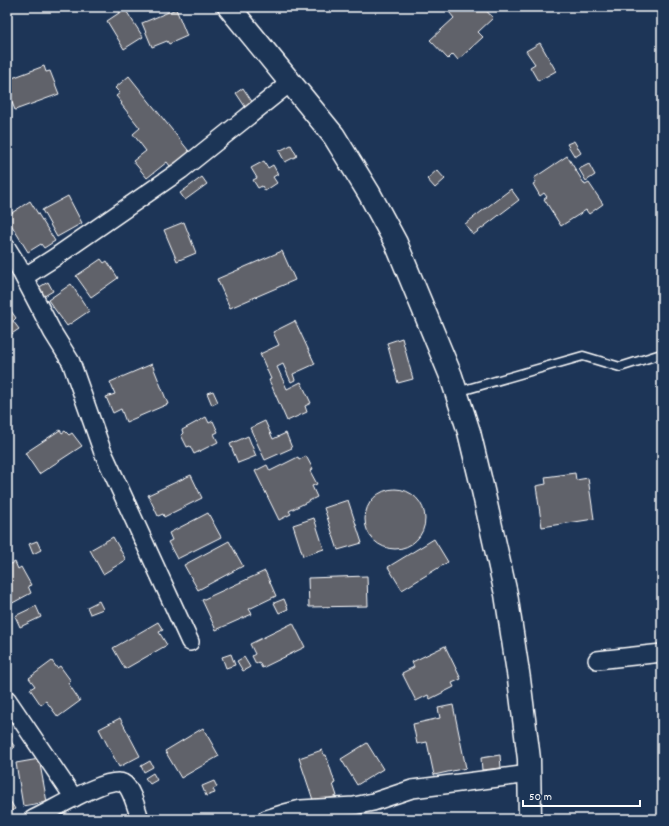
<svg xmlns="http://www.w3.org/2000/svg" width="669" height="826" viewBox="0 0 669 826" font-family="Dekko,sans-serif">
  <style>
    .building { fill: #61626b; stroke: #fff }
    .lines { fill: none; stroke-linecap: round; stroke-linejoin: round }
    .lane-casing { stroke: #fff; stroke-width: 11 }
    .street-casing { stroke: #fff; stroke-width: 20 }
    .secondary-casing { stroke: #fff; stroke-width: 25 }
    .lane { stroke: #1d3557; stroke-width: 8 }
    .street { stroke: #1d3557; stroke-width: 17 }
    .secondary { stroke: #1d3557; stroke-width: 22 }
  </style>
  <rect width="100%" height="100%" fill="#1d3557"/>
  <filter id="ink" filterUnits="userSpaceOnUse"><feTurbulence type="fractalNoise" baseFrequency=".025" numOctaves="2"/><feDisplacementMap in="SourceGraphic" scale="8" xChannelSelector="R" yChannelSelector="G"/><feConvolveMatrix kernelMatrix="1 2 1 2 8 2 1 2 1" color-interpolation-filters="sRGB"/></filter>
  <g filter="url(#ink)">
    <g class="building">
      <path d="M445 7H483L493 18 478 32 483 37 458 60 453 54 448 59 430 40 454 18Z"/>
      <path d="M125 9 143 37 124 49 107 21Z"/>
      <path d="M176 9 187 36 169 44 167 41 152 47 142 23Z"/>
      <path d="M540 43 556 71 538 81 530 67 535 64 526 51Z"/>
      <path d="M44 66 46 72 50 71 59 94 15 110 7 90V80Z"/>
      <path d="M129 76 192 155 173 170 167 162 147 178 133 161 146 151 133 134 140 128 121 104 122 103 116 96 120 93 115 88Z"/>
      <path d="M243 88 253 103 246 108 236 93Z"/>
      <path d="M574 141 581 153 575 157 567 144Z"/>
      <path d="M291 145 297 156 285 162 279 151Z"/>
      <path d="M567 156 585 185 589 183 603 204 589 214 586 210 561 226 544 199 547 197 544 193 540 196 533 184 536 182 534 178Z"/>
      <path d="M264 161 268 168 273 165 278 174 273 177 277 183 265 191 262 186 258 188 253 180 257 178 251 168Z"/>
      <path d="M589 164 595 175 586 181 579 169Z"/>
      <path d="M437 170 445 179 435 188 427 179Z"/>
      <path d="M202 177 207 184 185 200 180 193Z"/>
      <path d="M511 189 519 200 473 235 465 224Z"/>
      <path d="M68 196 82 223 57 237 42 210Z"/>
      <path d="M30 201 55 241 44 248 41 244 28 252 7 218V216Z"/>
      <path d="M184 222 196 253 177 261 164 230Z"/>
      <path d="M282 251 295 280 230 308 217 279Z"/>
      <path d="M101 259 104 263 107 261 118 278 91 297 76 276Z"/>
      <path d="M48 282 53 291 41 298 36 289Z"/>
      <path d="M71 284 89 311 67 326 48 300Z"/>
      <path d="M9 308 16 318 13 321 19 329 7 337V309Z"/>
      <path d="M295 321 315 364 293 374 295 380 291 382 283 364 277 367 287 389 301 382 311 403 305 406 307 412 287 421 269 380 271 379 260 354 279 345 273 332Z"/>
      <path d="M402 338 413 379 398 383 387 343Z"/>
      <path d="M152 364 168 404 126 422 121 409 113 413 106 397 115 394 110 382Z"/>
      <path d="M213 391 218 402 212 405 207 393Z"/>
      <path d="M206 417 209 423 213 421 218 432 214 434 218 442 194 454 190 446 187 447 181 435 183 433 182 430Z"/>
      <path d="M265 421 273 439 286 433 292 448 265 460 250 428Z"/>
      <path d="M60 430 62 433 65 431 69 435 72 433 82 446 39 474 25 453Z"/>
      <path d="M248 436 256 456 238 463 230 444Z"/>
      <path d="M306 456 313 469 310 471 317 484 312 486 317 497 289 511 291 514 279 520 255 471 267 465 270 471 298 457 299 460Z"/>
      <path d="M575 473 576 480 588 478 594 519 542 527 536 486 546 484 545 477Z"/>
      <path d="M191 475 202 498 164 517 163 514 158 516 148 495Z"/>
      <circle cx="395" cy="519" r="30"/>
      <path d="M348 500 362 543 338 550 324 508Z"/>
      <path d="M208 513 221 537 177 559 168 542 172 540 169 533Z"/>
      <path d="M314 518 324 549 303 556 293 525Z"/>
      <path d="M113 537 126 560 103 574 90 550Z"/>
      <path d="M434 539 448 562 402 590 388 567Z"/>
      <path d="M37 541 41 550 33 554 29 544Z"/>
      <path d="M229 541 243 566 198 590 184 565Z"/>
      <path d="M15 562 18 569 21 567 31 585 28 586 31 593 7 606 9 608 7 609V566Z"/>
      <path d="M265 571 276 596 249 609 252 614 216 630 202 600Z"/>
      <path d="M367 576 368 606 309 607 308 578Z"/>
      <path d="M284 599 288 609 279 613 274 603Z"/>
      <path d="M99 601 103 609 90 614 87 607Z"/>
      <path d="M36 606 41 617 20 627 15 616Z"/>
      <path d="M158 622 163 630 159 632 167 645 125 669 113 648Z"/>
      <path d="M293 623 305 647 262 668 259 662 256 664 252 656 255 654 250 644Z"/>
      <path d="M445 646 461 679 452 683 454 687 430 699 428 695 416 701 402 673 414 667 412 662Z"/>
      <path d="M231 654 235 665 226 668 222 657Z"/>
      <path d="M244 657 250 667 243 671 237 661Z"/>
      <path d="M52 661 57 668 60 666 71 681 68 683 80 701 58 717 46 701 41 705 30 689 35 686 29 678Z"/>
      <path d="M453 705 466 768 434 775 427 742 417 744 413 724 440 718 438 708Z"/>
      <path d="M120 718 140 756 119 767 99 729Z"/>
      <path d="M203 728 219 756 181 778 165 751Z"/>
      <path d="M7 730 12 736 9 739 15 747 7 753Z"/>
      <path d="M367 743 383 769 357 785 341 759Z"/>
      <path d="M322 750 324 755H326L335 783 333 784 337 796 314 803 299 758Z"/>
      <path d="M500 755 501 768 482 770 481 758Z"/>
      <path d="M39 759 47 802 23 806 16 763Z"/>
      <path d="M150 761 153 767 144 772 141 766Z"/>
      <path d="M153 773 157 780 150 784 145 778Z"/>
      <path d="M214 781 217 787 213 789 215 793 206 796 202 786Z"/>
      <path d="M7 796 15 809 7 814Z"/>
    </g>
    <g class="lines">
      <g class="lane-casing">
        <path id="lane" d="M457 392 583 356 620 367 658 355"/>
      </g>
      <g class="street-casing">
        <g id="street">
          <path d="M7 248 17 264 53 333 71 362 102 450 190 642"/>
          <path d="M24 277 54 258 181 170 291 82"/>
          <path d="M597 660 662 653"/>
          <path d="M7 699 74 798"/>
          <path d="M33 819C50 812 108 775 123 783 131 787 137 810 140 819"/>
          <path d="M266 819 285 813 301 809 354 806 373 802 412 789 530 774"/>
        </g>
      </g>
      <g class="secondary-casing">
        <path id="secondary" d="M229 7 334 136 369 193 396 243 451 376 469 432 482 486 506 594 519 679 529 759 530 819"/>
      </g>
      <use href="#lane" class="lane"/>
      <use href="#street" class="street"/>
      <use href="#secondary" class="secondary"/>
    </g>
  </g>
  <rect width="669" height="826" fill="none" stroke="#1d3557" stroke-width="24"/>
  <rect x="12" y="12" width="645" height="802" fill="none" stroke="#fff" stroke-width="1.5" filter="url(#ink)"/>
  <path d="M523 800v6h117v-6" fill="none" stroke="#ffffff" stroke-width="2"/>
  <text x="529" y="800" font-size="12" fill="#ffffff" stroke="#1d3557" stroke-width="3" paint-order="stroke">50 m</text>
</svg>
